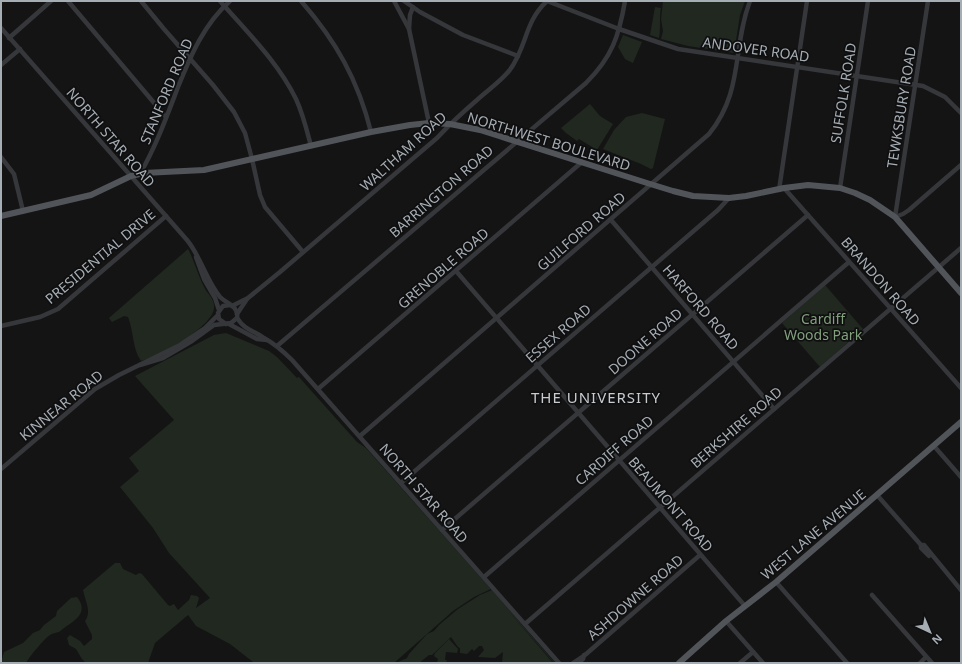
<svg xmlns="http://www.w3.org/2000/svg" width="962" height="664" viewBox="0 0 962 664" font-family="'Noto Sans',sans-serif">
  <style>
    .green { fill: #202820 }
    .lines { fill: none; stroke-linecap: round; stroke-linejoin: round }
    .minor { stroke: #35373a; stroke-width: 4.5 }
    .major { stroke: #515459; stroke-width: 6 }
    .labels { text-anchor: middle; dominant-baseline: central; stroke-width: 3.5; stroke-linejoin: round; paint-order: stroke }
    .street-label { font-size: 14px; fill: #a6aeb5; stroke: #0f0f10 }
    .park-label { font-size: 14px; fill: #82a07d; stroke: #0f0f10 }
    .neighbourhood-label { font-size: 15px; letter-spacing: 1px; fill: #c7ccd1; stroke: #0f0f10 }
  </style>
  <rect width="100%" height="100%" fill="#141415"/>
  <g class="green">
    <path d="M663 1H745L740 15 734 53 688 46 661 39 663 31 661 19Z"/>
    <path d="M655 7 661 8C659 18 661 28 659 38L650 35Z"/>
    <path d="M623 35 642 42 633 63 625 59 618 47Z"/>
    <path d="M590 104 600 116 613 124 597 150 579 139 577 141 566 133 561 128Z"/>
    <path d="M642 113 665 119 653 168 651 169 641 164 603 149 614 130 626 117Z"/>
    <path d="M188 249C195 262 198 276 205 289 209 295 215 300 214 308 213 327 158 357 141 361 132 348 134 332 128 317L124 316 112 322 109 318Z"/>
    <path d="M825 285 863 329 820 367 782 323Z"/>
    <path d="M226 333 269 351 277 357 297 378 299 377 357 442 366 448 491 589 474 597 453 611 394 663H252L253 662 230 644 196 626 188 615 155 643 148 663H86L82 659 76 649 69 645 67 638 70 635 80 641 84 646 92 639V635L85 621C92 612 85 600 83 590L115 563H120L123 569 136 575 139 573 142 574 168 605 170 606 174 604 178 610 189 600 191 595 197 596 199 598 196 608 210 598 169 553 153 528 120 487 139 471 129 458 174 420 135 376 214 335Z"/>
    <path d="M492 590 555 663H554L505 607 553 663H502L503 652 495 658 478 657 484 650 482 646H479L474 651 472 649 467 654 460 653V648L458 647 451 637 432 655H429L419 663H396L407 658 409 654 427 634 434 631 439 625 458 609 480 595Z"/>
    <path d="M77 597C89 612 76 620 64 628 62 629 61 631 59 632 56 633 53 633 50 635 45 638 29 657 26 663H1L4 652 23 643 33 633 40 630 44 625 56 616 57 611 71 598Z"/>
    <path d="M449 639 458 649 457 653 446 652 445 660H447L446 663H437L438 659 434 656 435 653Z"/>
  </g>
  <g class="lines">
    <g class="minor">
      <path d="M68 1 166 117"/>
      <path d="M141 1 164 29 213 85 234 112 245 133 252 159 260 195 265 207 303 252"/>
      <path d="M220 1C247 32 278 62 296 99 303 114 307 131 311 146"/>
      <path d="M301 1C336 41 358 80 371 132"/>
      <path d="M394 1 409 29"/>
      <path d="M404 1 420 12 463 35 518 56"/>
      <path d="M547 1 619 29 678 49 923 86 945 97 961 113"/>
      <path d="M928 1 895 217 903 214 909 210 961 165"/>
      <path d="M413 7 410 15 409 29 429 123"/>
      <path d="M1 28 187 240C201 257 206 280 220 297 227 304 239 306 237 318L231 323 214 325 192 341 163 358 140 365"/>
      <path d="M9 38 51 1"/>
      <path d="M1 65 20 49"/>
      <path d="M1 157 14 174 23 211"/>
      <path d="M140 174C156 146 167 116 178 87 191 55 204 24 230 1"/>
      <path d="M784 188 961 388"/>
      <path d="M840 188 868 1"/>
      <path d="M779 190 807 1"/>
      <path d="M611 220 774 409"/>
      <path d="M196 257 204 279 215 298 219 310"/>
      <path d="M456 271 745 606"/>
      <path d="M232 306 248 298 280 272 437 138C450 124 463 112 477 100 488 90 500 82 509 71 527 48 524 22 547 1"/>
      <path d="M237 314 247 299"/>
      <path d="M237 318C246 331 251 329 264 338 275 344 283 351 292 360L559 663"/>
      <path d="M226 324 219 319 218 313 223 306 230 305"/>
      <path d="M229 324 257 339 267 340"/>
      <path d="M1 326 40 317 58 309 166 216"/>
      <path d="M277 346 586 83C612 57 619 36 625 1"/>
      <path d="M318 389 582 162"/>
      <path d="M360 436 709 134C744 91 732 48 750 1"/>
      <path d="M934 446 961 477"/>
      <path d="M1 469 95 389 119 375 178 346 205 328 218 315"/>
      <path d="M401 483 718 210 729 198"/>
      <path d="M877 495 921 545H924L961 590"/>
      <path d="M442 530 808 215"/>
      <path d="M921 545V548L929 556"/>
      <path d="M484 577 849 262"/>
      <path d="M776 582 847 663"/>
      <path d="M872 595 932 663"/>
      <path d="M726 621 763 663"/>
      <path d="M525 624 961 248"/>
      <path d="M573 663 585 655 700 555"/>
      <path d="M578 663 583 659 584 655"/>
      <path d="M740 663 753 652"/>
      <path d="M920 663 926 657"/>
    </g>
    <g class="major">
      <path d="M1 216 91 195 131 176 144 173 204 170 371 132 410 125 429 123 450 124 480 130 499 136 647 183 673 191 693 196 729 198 746 196 784 188 808 185 840 188 855 193 870 200 895 217 961 293"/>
      <path d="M679 663 726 621 776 582 961 422"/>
    </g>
  </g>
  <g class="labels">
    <g class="street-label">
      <text transform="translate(756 49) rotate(8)">ANDOVER ROAD</text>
      <text transform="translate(166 91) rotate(-67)">STANFORD ROAD</text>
      <text transform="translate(843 93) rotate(-81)">SUFFOLK ROAD</text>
      <text transform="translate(901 107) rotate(-81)">TEWKSBURY ROAD</text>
      <text transform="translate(111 137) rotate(49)">NORTH STAR ROAD</text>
      <text transform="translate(549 141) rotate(17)">NORTHWEST BOULEVARD</text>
      <text transform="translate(403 151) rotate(-42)">WALTHAM ROAD</text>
      <text transform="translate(441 191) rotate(-41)">BARRINGTON ROAD</text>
      <text transform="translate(581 231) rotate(-41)">GUILFORD ROAD</text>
      <text transform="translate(100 256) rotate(-40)">PRESIDENTIAL DRIVE</text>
      <text transform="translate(443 268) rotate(-41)">GRENOBLE ROAD</text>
      <text transform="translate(881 281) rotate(49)">BRANDON ROAD</text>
      <text transform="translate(701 307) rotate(49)">HARFORD ROAD</text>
      <text transform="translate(558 333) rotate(-41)">ESSEX ROAD</text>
      <text transform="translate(645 341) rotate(-41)">DOONE ROAD</text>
      <text transform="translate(61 405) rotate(-39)">KINNEAR ROAD</text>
      <text transform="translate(736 427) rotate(-41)">BERKSHIRE ROAD</text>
      <text transform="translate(614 450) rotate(-41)">CARDIFF ROAD</text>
      <text transform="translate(424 493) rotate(49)">NORTH STAR ROAD</text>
      <text transform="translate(671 504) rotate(49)">BEAUMONT ROAD</text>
      <text transform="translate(813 534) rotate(-40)">WEST LANE AVENUE</text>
      <text transform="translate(635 597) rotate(-41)">ASHDOWNE ROAD</text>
    </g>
    <g class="park-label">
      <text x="823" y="318">Cardiff<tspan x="823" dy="16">Woods Park</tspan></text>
    </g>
    <g class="neighbourhood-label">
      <text x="596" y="397">THE UNIVERSITY</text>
    </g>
  </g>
  <rect width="962" height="664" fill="none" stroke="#a6aeb5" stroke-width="4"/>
  <g transform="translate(930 632) rotate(136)" stroke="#0f0f10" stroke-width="3" paint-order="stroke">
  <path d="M0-3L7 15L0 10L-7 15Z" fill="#a6aeb5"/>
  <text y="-6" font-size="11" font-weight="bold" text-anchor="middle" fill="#a6aeb5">N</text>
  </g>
</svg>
